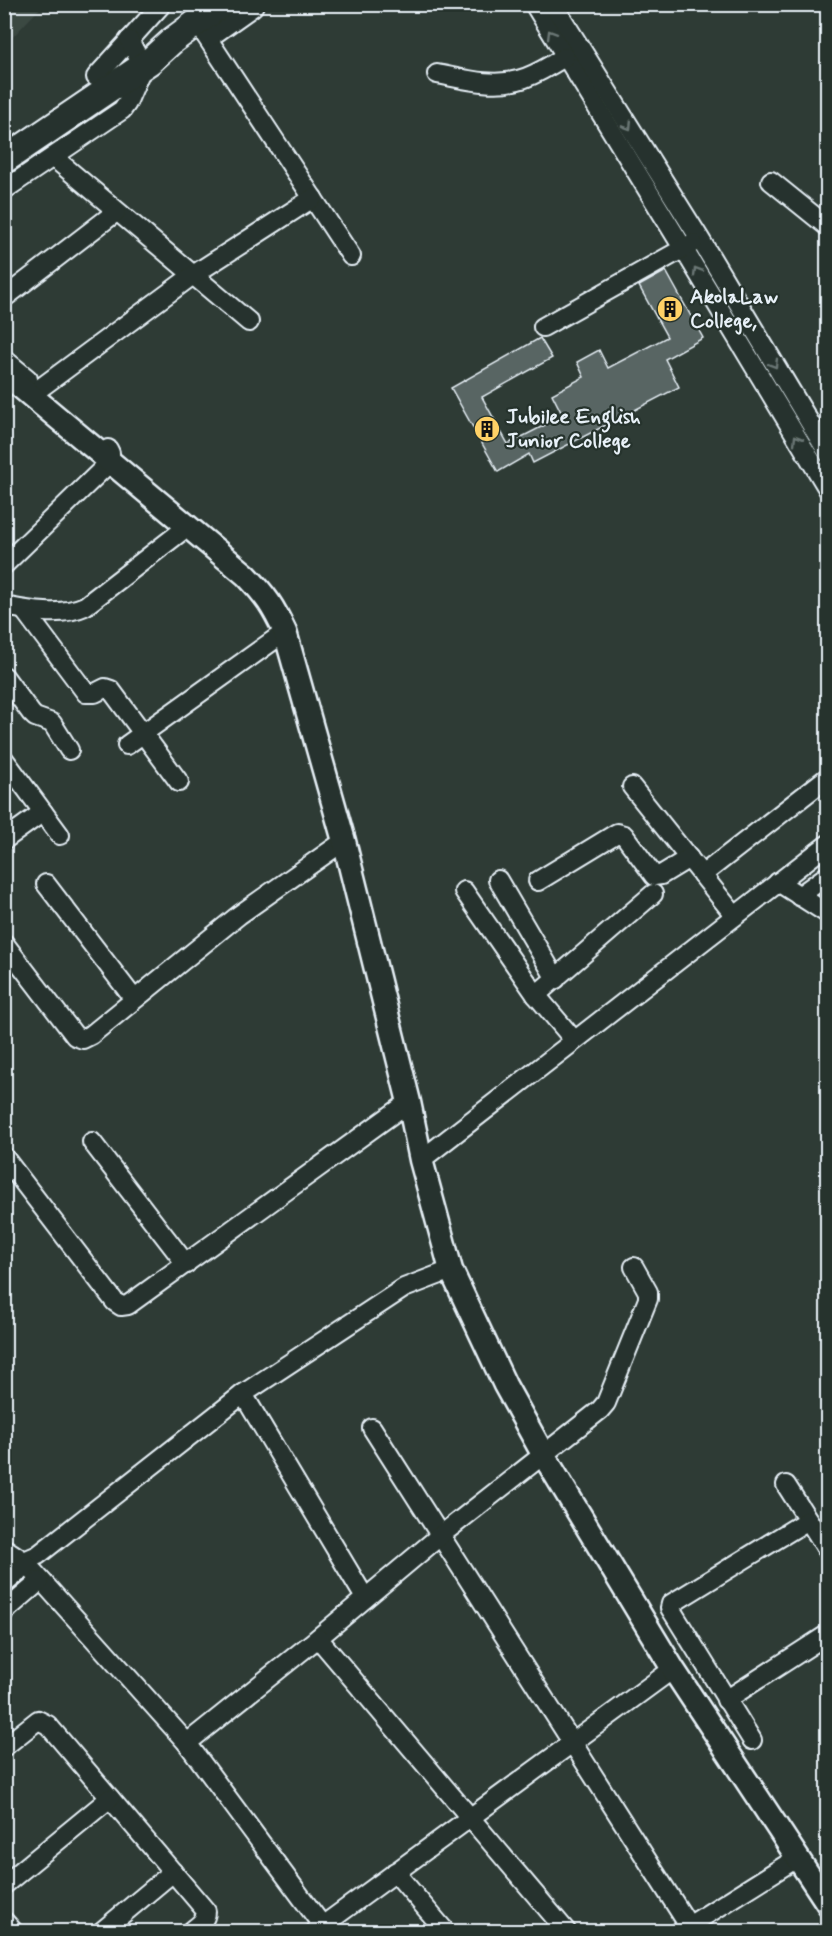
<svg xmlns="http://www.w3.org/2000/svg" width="832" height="1936" viewBox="0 0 832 1936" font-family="Mynerve,sans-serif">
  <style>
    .built { fill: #3b4843 }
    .building { fill: #596563; stroke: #e8f1f8; stroke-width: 1.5 }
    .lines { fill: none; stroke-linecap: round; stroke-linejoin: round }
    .minor-casing { stroke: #e8f1f8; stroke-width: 22 }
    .major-casing { stroke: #e8f1f8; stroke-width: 27 }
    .highway-casing { stroke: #e8f1f8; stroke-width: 30 }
    .minor { stroke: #26332d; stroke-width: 18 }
    .major { stroke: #26332d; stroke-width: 22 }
    .highway { stroke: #26332d; stroke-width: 26 }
    .oneway { stroke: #6a7674 }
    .labels { text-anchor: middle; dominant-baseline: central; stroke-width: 4.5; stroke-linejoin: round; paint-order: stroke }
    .poi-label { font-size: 21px; font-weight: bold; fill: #e8f1f8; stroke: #26332d; text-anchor: start }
  </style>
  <rect width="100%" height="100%" fill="#2e3b35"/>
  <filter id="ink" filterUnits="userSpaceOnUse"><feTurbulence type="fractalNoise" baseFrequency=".0167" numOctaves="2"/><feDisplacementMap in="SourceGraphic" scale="12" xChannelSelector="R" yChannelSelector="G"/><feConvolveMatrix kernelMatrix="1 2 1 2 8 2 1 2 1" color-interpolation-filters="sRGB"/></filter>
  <g filter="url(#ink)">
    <path class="built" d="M5 4 43 5 5 45 4 5Z"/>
    <path class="building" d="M666 271 703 338 665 359 679 387 533 463 529 454 498 472 451 388 540 338 552 358 482 397 508 444 563 416 552 394 584 377 577 362 599 350 608 368 667 337 639 286Z"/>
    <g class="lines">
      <g class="minor-casing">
        <g id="minor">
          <path d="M534 4 683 248 828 489"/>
          <path d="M553 4 700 239 828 453"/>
          <path d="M206 36 351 256"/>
          <path d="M437 74C464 79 491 87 518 80 535 76 550 65 565 57"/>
          <path d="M96 77 162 4"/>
          <path d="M53 157 249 322"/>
          <path d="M771 181 828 227"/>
          <path d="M4 190 122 110 127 103 143 66 129 40"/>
          <path d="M4 298 116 212"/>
          <path d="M543 327 693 243"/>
          <path d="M4 359 28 379"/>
          <path d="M39 389 193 275 313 198"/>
          <path d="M4 565 110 462V453L108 449"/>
          <path d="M4 606C30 611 61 617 85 606L187 527"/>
          <path d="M24 610 86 693H95L105 688 111 690 179 782"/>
          <path d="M4 676 31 713 35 717 52 723 69 750"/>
          <path d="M127 745 285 632"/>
          <path d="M4 759 60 835"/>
          <path d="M632 787 735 916"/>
          <path d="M4 840 43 812"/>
          <path d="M702 875 828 777"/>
          <path d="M498 880 556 979"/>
          <path d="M538 881 617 833 624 835 654 876 661 875 689 858"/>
          <path d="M778 882 828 914"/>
          <path d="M46 884 134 999"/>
          <path d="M464 891 536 995 574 1040"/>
          <path d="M799 896 828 875"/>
          <path d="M4 943 75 1036 83 1039 91 1035 239 915 344 841"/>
          <path d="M536 995 653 894"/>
          <path d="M92 1142 186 1264"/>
          <path d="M4 1157 115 1302 121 1306 128 1305 409 1102"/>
          <path d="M421 1160 828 844"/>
          <path d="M243 1394 365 1598"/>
          <path d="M372 1428 689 1926"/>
          <path d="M786 1485 828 1551"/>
          <path d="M4 1548 24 1561 38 1555 243 1394 404 1288 451 1270"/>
          <path d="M24 1561 187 1743 327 1932"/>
          <path d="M4 1584 27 1565"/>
          <path d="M4 1612 40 1581"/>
          <path d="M318 1638 441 1535 600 1410 606 1403 648 1299V1292L634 1267"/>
          <path d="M726 1700 828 1634"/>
          <path d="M752 1740 670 1608 671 1604 808 1520"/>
          <path d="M187 1743 318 1638 567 1932"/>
          <path d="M4 1747 38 1720 48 1725 206 1911C206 1921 198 1926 190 1932"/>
          <path d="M395 1872 446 1932"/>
          <path d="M4 1885 110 1798"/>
          <path d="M4 1921 14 1932"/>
          <path d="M101 1932 173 1872"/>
          <path d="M314 1932 673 1669"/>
          <path d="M679 1932 797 1858"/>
        </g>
      </g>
      <g class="major-casing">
        <path id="major" d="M4 373 246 575C266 596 273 606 285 632L344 841 409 1102 421 1160 451 1270 505 1385 543 1454 673 1669 828 1904"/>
      </g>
      <g class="highway-casing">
        <g id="highway">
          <path d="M209 33 250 4"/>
          <path d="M4 160 150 61 173 40 222 4"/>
        </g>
      </g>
      <use href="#minor" class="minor"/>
      <use href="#major" class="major"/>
      <use href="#highway" class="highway"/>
    </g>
    <defs><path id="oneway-chevron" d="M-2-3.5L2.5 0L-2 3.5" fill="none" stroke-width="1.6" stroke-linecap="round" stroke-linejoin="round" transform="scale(1.5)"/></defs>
    <g class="oneway">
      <use href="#oneway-chevron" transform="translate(551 34) rotate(-121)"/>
      <use href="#oneway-chevron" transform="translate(628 126) rotate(58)"/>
      <use href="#oneway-chevron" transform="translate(697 271) rotate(-121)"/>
      <use href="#oneway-chevron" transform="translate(774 364) rotate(59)"/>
      <use href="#oneway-chevron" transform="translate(797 439) rotate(-121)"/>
    </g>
  </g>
  <defs>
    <g id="building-disc" transform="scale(1.35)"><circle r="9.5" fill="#ffd166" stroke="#26332d"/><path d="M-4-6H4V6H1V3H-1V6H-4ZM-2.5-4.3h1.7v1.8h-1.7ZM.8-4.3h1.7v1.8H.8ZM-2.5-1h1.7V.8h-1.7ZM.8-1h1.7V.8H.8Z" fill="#111"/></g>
  </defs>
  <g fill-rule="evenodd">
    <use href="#building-disc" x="670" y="309"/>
    <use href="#building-disc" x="487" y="429"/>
  </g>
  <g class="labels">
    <g class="poi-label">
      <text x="690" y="297">AkolaLaw<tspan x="690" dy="24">College,</tspan></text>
      <text x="506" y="417">Jubilee English<tspan x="506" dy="24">Junior College</tspan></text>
    </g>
  </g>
  <rect width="832" height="1936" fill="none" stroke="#26332d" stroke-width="24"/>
  <rect x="12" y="12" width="808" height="1912" fill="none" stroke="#e8f1f8" stroke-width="2" filter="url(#ink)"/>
</svg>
